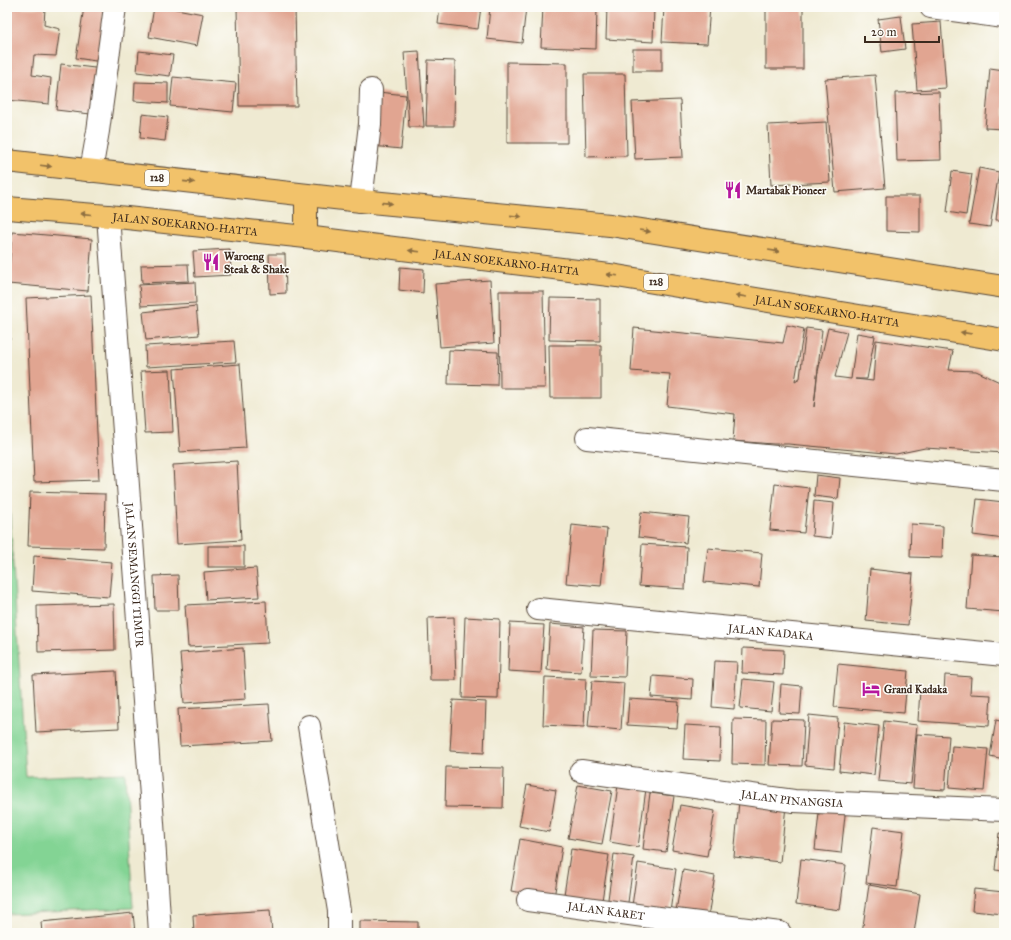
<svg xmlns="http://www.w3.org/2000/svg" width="1011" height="940" viewBox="0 0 1011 940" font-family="'IM FELL Great Primer',serif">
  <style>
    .green { fill: #83d494; stroke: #5f7f59 }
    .building { fill: #e1a591 }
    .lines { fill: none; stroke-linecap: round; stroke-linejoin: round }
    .minor-casing { stroke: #564739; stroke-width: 24 }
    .major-casing { stroke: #564739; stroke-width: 24 }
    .minor { stroke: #fff; stroke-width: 22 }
    .major { stroke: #f2c26a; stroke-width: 22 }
    .oneway { fill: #8d6e40 }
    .labels { text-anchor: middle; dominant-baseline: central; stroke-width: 3; stroke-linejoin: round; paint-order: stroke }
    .shield { fill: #fdfcf7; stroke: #75695f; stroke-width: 1 }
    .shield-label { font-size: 10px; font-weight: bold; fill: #3b2a1e }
    .poi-label { font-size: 11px; font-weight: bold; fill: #3b2a1e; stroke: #fdfcf7; text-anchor: start }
    .street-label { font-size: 11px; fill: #3b2a1e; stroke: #fdfcf7 }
  </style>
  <rect width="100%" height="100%" fill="#fdfcf7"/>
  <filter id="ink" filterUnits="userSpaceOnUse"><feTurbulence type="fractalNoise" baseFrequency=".025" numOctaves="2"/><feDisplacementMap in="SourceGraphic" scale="8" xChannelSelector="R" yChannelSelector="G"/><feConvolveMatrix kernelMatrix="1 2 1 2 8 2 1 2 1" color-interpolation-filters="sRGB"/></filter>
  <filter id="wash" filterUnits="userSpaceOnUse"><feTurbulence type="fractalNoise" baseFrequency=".012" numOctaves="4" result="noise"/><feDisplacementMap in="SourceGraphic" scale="16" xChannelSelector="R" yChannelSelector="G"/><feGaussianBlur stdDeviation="0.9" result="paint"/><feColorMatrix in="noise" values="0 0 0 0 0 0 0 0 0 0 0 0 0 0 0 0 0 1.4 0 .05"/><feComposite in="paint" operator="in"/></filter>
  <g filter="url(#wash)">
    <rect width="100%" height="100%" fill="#efead2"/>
    <path class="green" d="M7 468 26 777 125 773 133 908 7 914Z"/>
    <g id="blocks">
      <g class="building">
        <path d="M7 7 45 8 44 25 60 29 56 56 34 55 32 75 51 78 49 104 7 100Z"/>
        <path d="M84 7H104L102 62 76 58Z"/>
        <path d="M154 7H166L203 14 197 46 149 37Z"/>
        <path d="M237 7H295L297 106H239Z"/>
        <path d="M440 7H481L478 29 438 24Z"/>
        <path d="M490 7H526L522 43 487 39Z"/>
        <path d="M543 7H597L596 49 541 47Z"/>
        <path d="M607 7H654L653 42 606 39Z"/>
        <path d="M664 7H710L707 44 662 42Z"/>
        <rect x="766" y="7" width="37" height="62"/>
        <path d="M901 16 905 49 882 52 878 19Z"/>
        <path d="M941 22 946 88 917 90 912 24Z"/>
        <rect x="633" y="49" width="29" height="22"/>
        <path d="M139 51 173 55 170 76 137 72Z"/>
        <path d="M419 51 424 127H409L404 52Z"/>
        <path d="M428 60 455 61 454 126H426Z"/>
        <path d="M507 62 567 63V143H507Z"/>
        <path d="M61 64 103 69 99 115 56 110Z"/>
        <path d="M990 68 1004 70V129L985 128Z"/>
        <path d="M584 74H625L627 156 586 157Z"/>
        <path d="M875 75 885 188 835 192 825 79Z"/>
        <path d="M173 77 236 83 233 112 170 106Z"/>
        <path d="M135 82 168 83V103L134 101Z"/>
        <path d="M378 92 406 95 401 149 372 146Z"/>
        <path d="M939 92 941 160 897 161 895 93Z"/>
        <path d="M680 100 683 157 635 159 632 102Z"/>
        <path d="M142 114 168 117 165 141 140 138Z"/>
        <path d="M826 122 830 182 771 185 768 125Z"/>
        <path d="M979 168 999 172 990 227 969 224Z"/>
        <path d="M1002 170H1004V220H996Z"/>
        <path d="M952 171 972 174 966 215 947 212Z"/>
        <path d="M886 196H920V232L886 231Z"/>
        <path d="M12 232 92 239 88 291 8 284Z"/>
        <path d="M230 249 231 275 195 277 193 251Z"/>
        <path d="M269 254H285L286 293 270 294Z"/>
        <path d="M188 264 189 281 142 283 141 265Z"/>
        <path d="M400 267 424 269 423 293 399 290Z"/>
        <path d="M490 280 494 343 440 347 435 284Z"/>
        <path d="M195 282 196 303 141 306 139 285Z"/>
        <path d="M499 291H543L545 388H500Z"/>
        <path d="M91 295 99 480 34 482 26 298Z"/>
        <path d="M550 298 600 299V341L549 340Z"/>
        <path d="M196 306 199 335 146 340 143 312Z"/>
        <path d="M7 312H9L10 339H7Z"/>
        <path d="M787 325 804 329 795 381 800 378 806 328 822 330 814 407 817 376 828 328 847 332 835 377 851 379 857 333 875 336 867 379H855L873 381 876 340 953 351 949 370 976 371 1004 384V453L925 448 896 454 788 444H773L733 441 735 414 667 406 670 374 631 371 634 328 783 343Z"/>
        <path d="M234 341 236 362 146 367 145 346Z"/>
        <path d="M549 345H601V398H550Z"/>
        <path d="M449 350 498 352 497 385 448 384Z"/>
        <path d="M240 364 246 448 180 452 174 369Z"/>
        <path d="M170 370 173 432 145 433 141 371Z"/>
        <path d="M237 461 241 540 177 544 173 465Z"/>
        <path d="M816 475 840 478 838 499 814 496Z"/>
        <path d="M775 484 809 488 804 533 770 530Z"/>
        <path d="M30 492 105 494 104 548 28 546Z"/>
        <path d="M977 499 1004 502V539L973 535Z"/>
        <path d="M814 501 834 503 831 538 812 536Z"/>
        <path d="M641 512 689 517 686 543 638 537Z"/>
        <path d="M911 524 943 526 942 558 910 557Z"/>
        <path d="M572 525 607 529 601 586 566 583Z"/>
        <path d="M642 544 687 547 685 589 639 586Z"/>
        <rect x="208" y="546" width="36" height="21"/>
        <path d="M708 548 762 553 759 587 704 582Z"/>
        <path d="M971 555 1004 557V612L967 609Z"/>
        <path d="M34 556 112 562 109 597 32 591Z"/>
        <path d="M256 568 259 597 206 600 204 572Z"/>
        <path d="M870 569 913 574 908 625 866 621Z"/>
        <path d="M178 575 179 610H155L154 576Z"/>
        <path d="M266 601 268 643 188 647 185 605Z"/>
        <path d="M114 604 115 650 38 652 37 606Z"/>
        <path d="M454 617 456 680H430L428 618Z"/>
        <path d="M465 617 500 619 498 699 462 698Z"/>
        <path d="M510 623 544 625 541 673 508 671Z"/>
        <path d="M550 624 584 627 581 672 547 670Z"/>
        <path d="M593 630 627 631 625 677 591 676Z"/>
        <path d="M243 648 246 699 184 703 180 653Z"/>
        <path d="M743 648 784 650 783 675 742 673Z"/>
        <path d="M715 661 737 662 734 709 712 707Z"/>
        <path d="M838 664 908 671 904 713 834 707Z"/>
        <path d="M116 671 119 728 36 732 33 675Z"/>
        <path d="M945 675 971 677 970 694 991 695 989 726 918 721 920 690 944 692Z"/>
        <path d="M653 676 693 679 692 700 651 697Z"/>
        <path d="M545 677 586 679 584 727 543 725Z"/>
        <path d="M743 679 774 682 771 711 740 708Z"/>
        <path d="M592 681 624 683 621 730 588 727Z"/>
        <path d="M781 684 802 686 800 714 779 713Z"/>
        <path d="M629 699 679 702 677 728 627 725Z"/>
        <path d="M453 700 486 702 484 753 450 751Z"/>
        <path d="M269 704 272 741 180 746 178 709Z"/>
        <path d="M809 715 838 718 834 768 805 765Z"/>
        <path d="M733 719 766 720 765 765 732 764Z"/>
        <path d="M772 719 804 720 802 766 769 765Z"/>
        <path d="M996 720 1004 722V759L990 756Z"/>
        <path d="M884 721 917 725 911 784 878 781Z"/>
        <path d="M844 722 879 726 874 775 839 771Z"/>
        <path d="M685 725 721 727 720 761 683 759Z"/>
        <path d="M917 734 949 736 945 790 913 788Z"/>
        <path d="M952 746 988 749 984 791 949 788Z"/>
        <path d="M446 767 504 768 503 808 445 807Z"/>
        <path d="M527 785 556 790 549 832 519 826Z"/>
        <path d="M578 785 612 791 602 844 568 838Z"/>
        <path d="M618 785 646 789 638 847 610 842Z"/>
        <path d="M650 793 674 796 666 852 643 849Z"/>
        <path d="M739 801 786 806 780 862 734 857Z"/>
        <path d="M820 804 846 806 841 853 815 850Z"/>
        <path d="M680 805 715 811 707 856 672 850Z"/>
        <path d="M873 827 904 831 897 887 866 883Z"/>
        <path d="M999 833 1004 834V871L995 870Z"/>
        <path d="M520 839 562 847 554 898 511 891Z"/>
        <path d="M571 849 609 855 601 907 563 901Z"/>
        <path d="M614 854 634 857 627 910 607 907Z"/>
        <path d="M801 859 846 865 840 910 796 904Z"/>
        <path d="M638 863 676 869 669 919 631 913Z"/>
        <path d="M683 870 715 876 707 922 675 917Z"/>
        <path d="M869 885 920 894 914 933H862Z"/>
        <path d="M974 889 1004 892V914L972 911Z"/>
        <path d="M270 910 272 933H194L193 915Z"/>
        <path d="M133 913 135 933H42L41 922Z"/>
        <path d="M360 921 418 922V933H360Z"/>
      </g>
    </g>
  </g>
  <g filter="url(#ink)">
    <use href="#blocks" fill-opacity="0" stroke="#564739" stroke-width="1"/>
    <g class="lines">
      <g class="minor-casing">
        <g id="minor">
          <path d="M931 7 1004 17"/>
          <path d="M91 171 98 131 115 7"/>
          <path d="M361 201 370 124 371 90"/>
          <path id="s1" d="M108 216 153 823 160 933"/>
          <path d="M587 438 1004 480"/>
          <path id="s2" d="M538 609 1004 655"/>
          <path d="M309 726 339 911V933"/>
          <path id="s3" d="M581 771 794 801 1004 810"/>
          <path id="s4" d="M528 900 651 917 780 933"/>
        </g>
      </g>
      <g class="major-casing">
        <g id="major">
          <path d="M7 161 361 201 610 225 1004 287"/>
          <path id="s5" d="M7 208 108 216 306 237 617 276 1004 340"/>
          <path d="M306 237V195"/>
        </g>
      </g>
      <use href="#minor" class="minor"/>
      <use href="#major" class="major"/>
    </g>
    <defs><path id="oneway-solid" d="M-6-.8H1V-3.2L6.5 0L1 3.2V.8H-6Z"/></defs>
    <g class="oneway">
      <use href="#oneway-solid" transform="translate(46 166) rotate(7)"/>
      <use href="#oneway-solid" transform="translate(189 182) rotate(6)"/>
      <use href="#oneway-solid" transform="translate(387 203) rotate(6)"/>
      <use href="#oneway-solid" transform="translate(86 214) rotate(-175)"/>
      <use href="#oneway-solid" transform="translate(516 216) rotate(6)"/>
      <use href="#oneway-solid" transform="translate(645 231) rotate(9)"/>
      <use href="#oneway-solid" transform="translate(414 251) rotate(-173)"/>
      <use href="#oneway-solid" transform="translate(774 251) rotate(9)"/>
      <use href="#oneway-solid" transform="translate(612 275) rotate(-173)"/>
      <use href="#oneway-solid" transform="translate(741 296) rotate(-171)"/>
      <use href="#oneway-solid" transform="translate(966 333) rotate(-171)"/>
    </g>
  </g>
  <defs>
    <g id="restaurant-bare" transform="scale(1.38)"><path d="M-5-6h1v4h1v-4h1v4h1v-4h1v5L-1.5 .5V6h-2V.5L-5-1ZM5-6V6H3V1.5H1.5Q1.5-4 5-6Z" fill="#b5179e" stroke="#fdfcf7" stroke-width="2.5" paint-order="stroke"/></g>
    <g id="hotel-bare" transform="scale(1.38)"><path d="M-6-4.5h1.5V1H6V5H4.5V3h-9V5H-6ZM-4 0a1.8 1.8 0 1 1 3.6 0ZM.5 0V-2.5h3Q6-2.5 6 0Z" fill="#b5179e" stroke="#fdfcf7" stroke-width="2.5" paint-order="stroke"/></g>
  </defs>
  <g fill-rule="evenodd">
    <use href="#restaurant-bare" x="733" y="190"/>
    <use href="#restaurant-bare" x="211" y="262"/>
    <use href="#hotel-bare" x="871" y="689"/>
  </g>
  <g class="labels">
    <g class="shield">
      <rect x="145" y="170" width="24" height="16" rx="3"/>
      <rect x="644" y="274" width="24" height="16" rx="3"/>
    </g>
    <g class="shield-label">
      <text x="157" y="178">128</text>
      <text x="656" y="282">128</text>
    </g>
    <g class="poi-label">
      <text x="746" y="190">Martabak Pioneer</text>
      <text x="224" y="256">Waroeng<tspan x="224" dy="13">Steak &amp; Shake</tspan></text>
      <text x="884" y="689">Grand Kadaka</text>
    </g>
    <g class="street-label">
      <text stroke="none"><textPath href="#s5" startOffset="179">JALAN SOEKARNO-HATTA</textPath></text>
      <text stroke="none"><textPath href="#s5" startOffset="503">JALAN SOEKARNO-HATTA</textPath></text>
      <text stroke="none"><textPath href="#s5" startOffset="827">JALAN SOEKARNO-HATTA</textPath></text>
      <text stroke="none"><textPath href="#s1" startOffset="360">JALAN SEMANGGI TIMUR</textPath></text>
      <text stroke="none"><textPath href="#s2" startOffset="234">JALAN KADAKA</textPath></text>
      <text stroke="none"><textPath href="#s3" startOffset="213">JALAN PINANGSIA</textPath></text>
      <text stroke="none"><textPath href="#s4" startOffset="79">JALAN KARET</textPath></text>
    </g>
  </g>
  <rect width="1011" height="940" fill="none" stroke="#fdfcf7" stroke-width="24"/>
  <path d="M865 36v6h74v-6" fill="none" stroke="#3b2a1e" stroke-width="2"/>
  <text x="871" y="36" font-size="12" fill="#3b2a1e" stroke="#fdfcf7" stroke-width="3" paint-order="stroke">20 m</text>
</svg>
